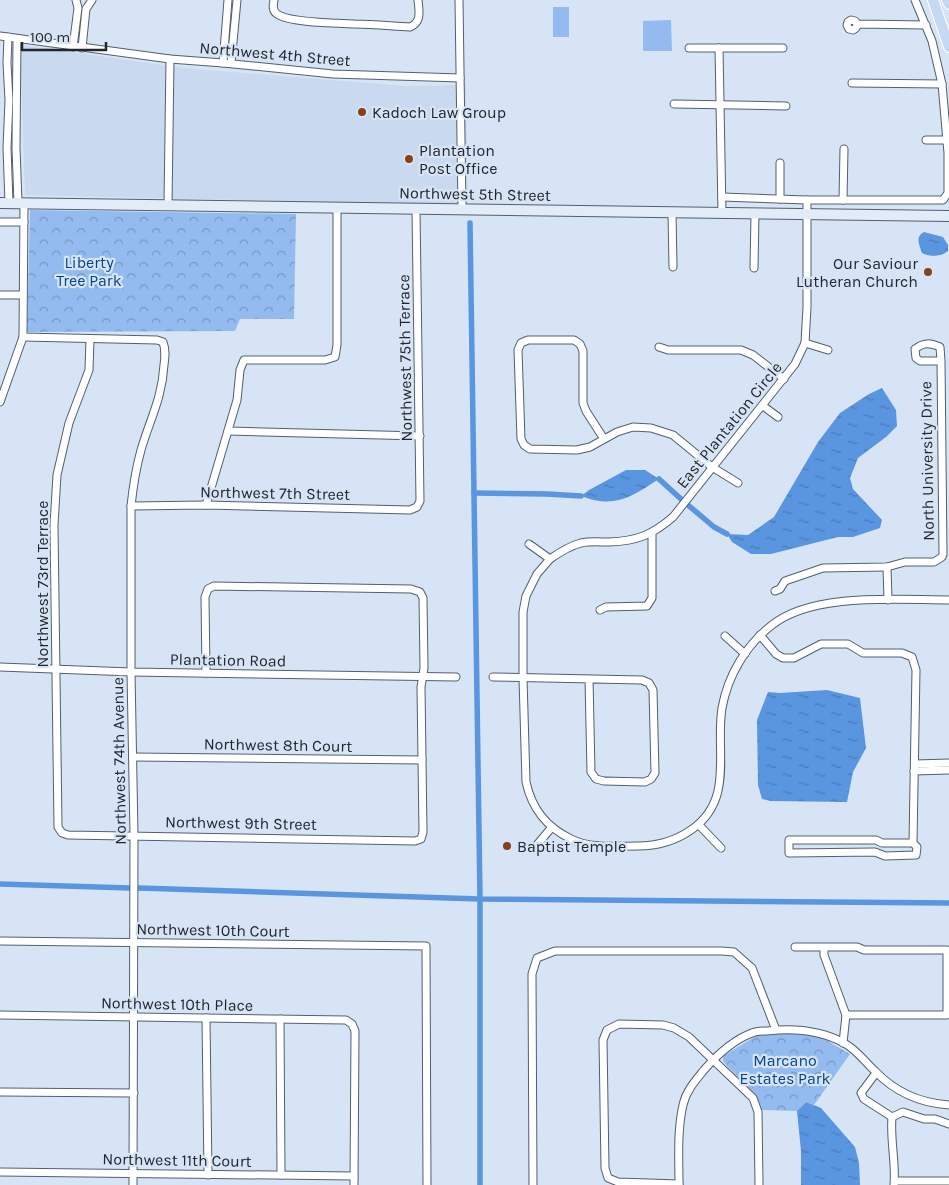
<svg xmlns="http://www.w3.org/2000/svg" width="949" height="1185" viewBox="0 0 949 1185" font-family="Karla,sans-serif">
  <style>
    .built { fill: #c8d9f0 }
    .park { fill: url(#park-crowns) }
    .pitch { fill: #93bbef }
    .water { fill: url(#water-ripples) }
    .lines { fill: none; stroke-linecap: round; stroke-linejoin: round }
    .canal { stroke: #5a95e0; stroke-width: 5.5 }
    .street-casing { stroke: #535f6d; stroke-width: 9 }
    .secondary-casing { stroke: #535f6d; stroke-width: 12 }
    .primary-casing { stroke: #fff; stroke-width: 12 }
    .street { stroke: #fff; stroke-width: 7 }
    .secondary { stroke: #e2ecf9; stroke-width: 10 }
    .primary { stroke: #c5d9f2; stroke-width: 10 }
    .poi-dot { fill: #87401d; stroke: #d7e4f5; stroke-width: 2 }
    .labels { text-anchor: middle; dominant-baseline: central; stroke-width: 4.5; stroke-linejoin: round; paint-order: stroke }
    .street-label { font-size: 16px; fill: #22272e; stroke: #d7e4f5 }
    .poi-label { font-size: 16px; fill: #22272e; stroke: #d7e4f5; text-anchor: start }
    .park-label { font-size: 16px; fill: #044588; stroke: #d7e4f5 }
  </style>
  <defs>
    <pattern id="park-crowns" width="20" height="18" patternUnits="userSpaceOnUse" patternTransform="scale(1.25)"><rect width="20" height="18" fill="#93bbef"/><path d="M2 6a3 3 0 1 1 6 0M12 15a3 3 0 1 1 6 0" fill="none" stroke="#7898c2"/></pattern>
    <pattern id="water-ripples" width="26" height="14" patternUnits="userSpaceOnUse" patternTransform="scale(1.25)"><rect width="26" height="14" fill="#5a95e0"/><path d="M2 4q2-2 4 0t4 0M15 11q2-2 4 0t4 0" fill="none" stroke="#4a7ab6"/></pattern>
  </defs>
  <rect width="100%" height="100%" fill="#d7e4f5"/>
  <path class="built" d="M20 45 183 68 404 86 466 85 468 205 25 195Z"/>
  <g class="park">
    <path d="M30 210 296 214 294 319H240L235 331 27 332Z"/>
    <path d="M782 1030 816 1034 850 1054 814 1105 806 1102 797 1111 761 1110 756 1095 727 1066 723 1061V1056L756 1036Z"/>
  </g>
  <g class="pitch">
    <rect x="553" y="7" width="16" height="30"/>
    <path d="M671 20 672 51H643V21Z"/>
  </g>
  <g class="water">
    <path d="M924 232 943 237 948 245V251C941 257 929 257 922 253 919 244 915 237 924 232Z"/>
    <path d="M882 388 896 410 897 426 886 437 858 458 850 478 853 489 882 520 880 528 853 537H838L771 554H751L732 542 727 534 748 535 774 517 818 442 840 413 869 394Z"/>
    <path d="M626 470H645L659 479C631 497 615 509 581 496L589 490Z"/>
    <path d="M827 690 860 698 866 748 853 772 847 802 771 801 762 799 758 785 757 720 768 692 780 693Z"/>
    <path d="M806 1102 821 1108 855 1147 859 1163 860 1185H801V1151L797 1111Z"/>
  </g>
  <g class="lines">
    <g class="canal">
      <path d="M470 223 480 899V1185"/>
      <path d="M659 479 681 499"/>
      <path d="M474 493 547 494 581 496"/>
      <path d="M688 505 714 527 727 534"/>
      <path d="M0 884 130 888"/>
      <path d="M139 888 480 899 949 903"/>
    </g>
    <g class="street-casing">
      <g id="street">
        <path d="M274 0C273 5 272 11 277 14 289 23 339 23 355 24 373 24 391 26 410 27 422 22 419 11 418 0"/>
        <path d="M459 0 462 210"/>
        <path d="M857 24 856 28 853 30 849 29 847 25 848 22 851 20 855 21 857 24 926 25"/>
        <path d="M0 36 170 59 223 63 333 74 460 78"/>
        <path d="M8 37 7 63 9 100 7 148 9 203"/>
        <path d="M17 39 16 148 18 203"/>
        <path d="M73 47 78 8 76 0"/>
        <path d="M82 48 86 9 92 0"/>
        <path d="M689 48H783"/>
        <path d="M719 48 722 213"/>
        <path d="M223 63 228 0"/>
        <path d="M231 63 237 0"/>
        <path d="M852 83 942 84"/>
        <path d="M674 104 786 106"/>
        <path d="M926 140H948"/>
        <path d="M722 197 807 200H943L948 193V153L942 84 932 41 915 0"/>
        <path d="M780 199V163"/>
        <path d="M843 200 844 149"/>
        <path d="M168 205 170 59"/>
        <path d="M672 212 673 267"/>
        <path d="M0 222H24"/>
        <path d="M754 268 755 214"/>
        <path d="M0 295H23"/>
        <path d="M23 337 157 340 163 342C166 350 165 357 164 365 162 399 150 419 141 450 136 468 133 487 131 506V672L134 835 133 1185"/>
        <path d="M90 339 89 370 69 423 57 475 54 525 58 827 62 833 68 835 415 841 421 839 423 832 421 687 424 668 423 598 420 592 411 589 214 586 208 589 205 597 206 673"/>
        <path d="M805 343 828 350"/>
        <path d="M659 347 668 350H741L753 355 784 379"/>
        <path d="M0 402 23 337 24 203"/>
        <path d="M763 406 778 417"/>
        <path d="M228 431 420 436"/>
        <path d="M604 439 586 411 583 403V351L580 344 574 340H528L521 343 518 350 521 439 524 445 530 449 577 450 590 447 617 432 633 427 651 428 673 435 712 467 738 483"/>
        <path d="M206 505 237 400 240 370 244 360H325L335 357 337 345V207"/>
        <path d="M131 506 206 505 410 510 417 507 420 501 416 209"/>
        <path d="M529 544 550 559 537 574 526 596 523 612V678L526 782C532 809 546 827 571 839 591 849 616 846 638 846 658 846 675 841 691 830 735 800 715 751 722 708 728 675 746 645 772 625 813 592 898 600 949 600"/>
        <path d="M550 559C560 552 569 546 581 543 590 541 600 542 609 542 637 541 652 535 673 517L795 364 805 343 807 307V200"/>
        <path d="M887 567 888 600"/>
        <path d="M775 591 780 589 785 581 823 568 887 567 905 562H934L942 557 943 554 941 361 940 347C930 343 924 342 915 349L916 358 920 361H941"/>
        <path d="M600 610 606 607 647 606 652 598V534"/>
        <path d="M760 635 776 654 783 658H794L821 644H848L863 653H902L912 657 916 670 913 843"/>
        <path d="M725 636 745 654"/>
        <path d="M0 667 131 672 456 677"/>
        <path d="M493 677 642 680 649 683 653 690 655 773 651 779 645 782 604 781 596 779 591 772 589 679"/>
        <path d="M133 757 422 760"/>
        <path d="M915 764 949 763"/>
        <path d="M914 771 949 770"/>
        <path d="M699 825 721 848"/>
        <path d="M789 840H876L882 843H913L917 847 916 855 885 856 875 852 789 853Z"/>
        <path d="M536 846 552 827"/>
        <path d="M0 941 426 946 427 1185"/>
        <path d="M795 947H857L864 950H947V1015H846"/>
        <path d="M824 948V955L846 1015 843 1043"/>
        <path d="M0 1015 346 1020 352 1024 355 1031 354 1185"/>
        <path d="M206 1018 208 1175"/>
        <path d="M280 1019 281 1175"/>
        <path d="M876 1073 861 1093 864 1099 892 1117"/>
        <path d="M0 1092 134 1093"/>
        <path d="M892 1117C890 1140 896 1162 894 1185"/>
        <path d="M892 1117 903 1112 924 1119H935L949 1124"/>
        <path d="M0 1172 354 1176"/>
        <path d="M895 1181H949"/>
        <path d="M679 1184 618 1182 608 1178 605 1168 603 1040 607 1030 619 1024 663 1025 674 1028 689 1037 753 1098 758 1112 759 1185"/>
        <path d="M533 1185 532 974 537 958 555 951H722L734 952 752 968 776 1030"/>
        <path d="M679 1185C679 1159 677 1131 683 1105 686 1091 695 1081 704 1070 717 1055 733 1040 752 1033 756 1031 762 1031 767 1031 794 1028 820 1030 844 1043 857 1050 865 1062 875 1071 895 1092 920 1103 949 1105"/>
      </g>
    </g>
    <g class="secondary-casing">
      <path id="secondary" d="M0 203 949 216"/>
    </g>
    <g class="primary-casing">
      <g id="primary">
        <path d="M933 0 949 47"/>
        <path d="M947 0 949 4"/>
      </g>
    </g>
    <use href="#street" class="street"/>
    <use href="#secondary" class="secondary"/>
    <use href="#primary" class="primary"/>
  </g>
  <g class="poi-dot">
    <circle cx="362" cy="112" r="5"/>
    <circle cx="409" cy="159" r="5"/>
    <circle cx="928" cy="272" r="5"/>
    <circle cx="507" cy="846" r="5"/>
  </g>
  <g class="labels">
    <g class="street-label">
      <text transform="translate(275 54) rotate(5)">Northwest 4th Street</text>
      <text transform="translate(475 194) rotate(1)">Northwest 5th Street</text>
      <text transform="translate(405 358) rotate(-91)">Northwest 75th Terrace</text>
      <text transform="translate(729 425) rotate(-51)">East Plantation Circle</text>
      <text transform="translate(927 461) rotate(-91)">North University Drive</text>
      <text transform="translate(275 493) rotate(1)">Northwest 7th Street</text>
      <text transform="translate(42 584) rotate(-90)">Northwest 73rd Terrace</text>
      <text transform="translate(228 660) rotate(1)">Plantation Road</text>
      <text transform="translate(278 745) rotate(1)">Northwest 8th Court</text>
      <text transform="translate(119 761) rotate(-91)">Northwest 74th Avenue</text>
      <text transform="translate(241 823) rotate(1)">Northwest 9th Street</text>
      <text transform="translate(213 930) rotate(1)">Northwest 10th Court</text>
      <text transform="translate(177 1004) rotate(1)">Northwest 10th Place</text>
      <text transform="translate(177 1160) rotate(1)">Northwest 11th Court</text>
    </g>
    <g class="poi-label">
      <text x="372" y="112">Kadoch Law Group</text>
      <text x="419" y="150">Plantation<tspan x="419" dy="18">Post Office</tspan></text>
      <text x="918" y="263" text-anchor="end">Our Saviour<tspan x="918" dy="18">Lutheran Church</tspan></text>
      <text x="517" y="846">Baptist Temple</text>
    </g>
    <g class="park-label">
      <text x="89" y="262">Liberty<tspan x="89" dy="18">Tree Park</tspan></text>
      <text x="785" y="1060">Marcano<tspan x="785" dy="18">Estates Park</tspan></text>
    </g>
  </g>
  <path d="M22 42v8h84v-8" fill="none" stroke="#22272e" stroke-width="2.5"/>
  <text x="30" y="42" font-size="15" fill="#22272e" stroke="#d7e4f5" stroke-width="4" paint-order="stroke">100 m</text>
</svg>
